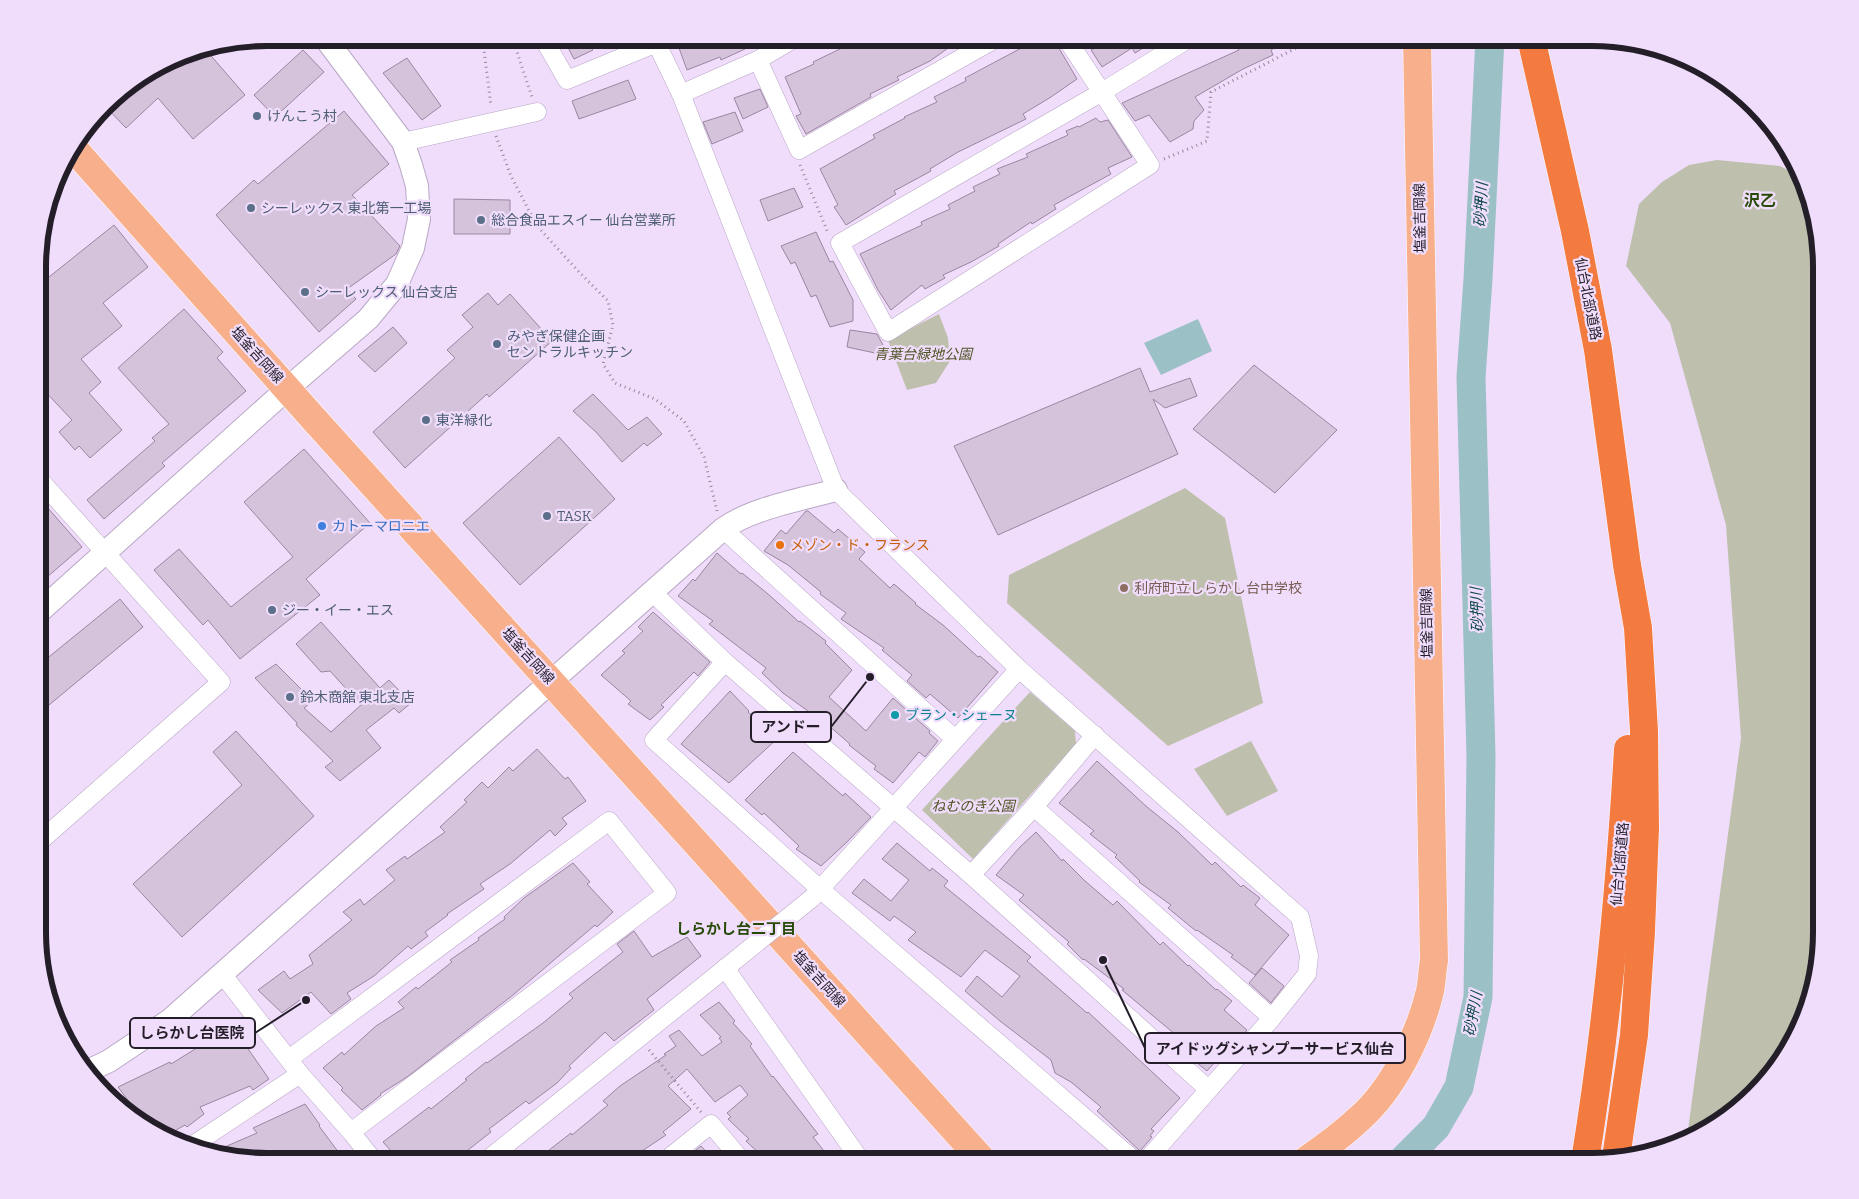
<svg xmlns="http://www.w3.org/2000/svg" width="1859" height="1199" viewBox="0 0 1859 1199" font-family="Bitter,'Noto Sans JP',serif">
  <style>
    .green { fill: #bec0ad }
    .water { fill: #9bc0c5 }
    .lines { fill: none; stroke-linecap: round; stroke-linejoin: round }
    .river { stroke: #9bc0c5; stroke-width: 29 }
    .building { fill: #d5c2db; stroke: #9b86a0 }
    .minor-casing { stroke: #b9a7c5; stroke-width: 19 }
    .tertiary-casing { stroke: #b9a7c5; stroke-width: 24 }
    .primary-casing { stroke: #fff; stroke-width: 29 }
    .motorway-casing { stroke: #fff; stroke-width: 29 }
    .path { stroke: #94879d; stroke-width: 3; stroke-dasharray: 1 4; stroke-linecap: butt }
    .minor { stroke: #fff; stroke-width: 18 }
    .tertiary { stroke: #fff; stroke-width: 22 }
    .primary { stroke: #f8b08c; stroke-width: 28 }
    .motorway { stroke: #f47b40; stroke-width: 28 }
    .minor-bridge-casing { stroke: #b9a7c5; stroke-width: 19; stroke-linecap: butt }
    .minor-bridge { stroke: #fff; stroke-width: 18 }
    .service-dot { fill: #5c6f8a; stroke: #f0ddfc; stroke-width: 2 }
    .shop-dot { fill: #3f7fe0; stroke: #f0ddfc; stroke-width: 2 }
    .food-dot { fill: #e8710a; stroke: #f0ddfc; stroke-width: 2 }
    .education-dot { fill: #8d6e63; stroke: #f0ddfc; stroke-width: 2 }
    .culture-dot { fill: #0f9aa8; stroke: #f0ddfc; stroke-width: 2 }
    .labels { text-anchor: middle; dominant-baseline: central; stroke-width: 4.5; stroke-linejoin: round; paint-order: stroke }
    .service-label { font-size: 14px; fill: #4e5e75; stroke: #f0ddfc; text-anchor: start }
    .street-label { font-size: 14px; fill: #241e29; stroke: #f0ddfc }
    .park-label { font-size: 14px; font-style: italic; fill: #515525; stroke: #f0ddfc }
    .shop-label { font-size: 14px; fill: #366cbe; stroke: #f0ddfc; text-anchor: start }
    .food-label { font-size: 14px; fill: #c56008; stroke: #f0ddfc; text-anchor: start }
    .education-label { font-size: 14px; fill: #785e54; stroke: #f0ddfc; text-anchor: start }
    .culture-label { font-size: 14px; fill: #0d838f; stroke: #f0ddfc; text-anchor: start }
    .water-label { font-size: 15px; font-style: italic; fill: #11494f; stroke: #f0ddfc }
    .neighbourhood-label { font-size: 15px; font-weight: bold; fill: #284a07; stroke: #f0ddfc }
    .quarter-label { font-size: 16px; font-weight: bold; fill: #284a07; stroke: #f0ddfc }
    .rim { fill: none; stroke: #241e29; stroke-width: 6 }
    .leader { fill: none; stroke: #241e29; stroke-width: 2 }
    .callout-dot { fill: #241e29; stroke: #f0ddfc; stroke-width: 2 }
    .callout { fill: #f0ddfc; stroke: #241e29; stroke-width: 2 }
    .callout-label { font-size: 15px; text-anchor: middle; font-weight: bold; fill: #241e29 }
  </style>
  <rect width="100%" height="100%" fill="#f0ddfc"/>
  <g class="green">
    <path d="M1717 160 1780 166 1797 175 1821 253V946L1809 1005 1783 1059 1706 1131 1687 1137 1741 738 1726 525 1670 323 1626 266 1639 204 1662 182 1689 165Z"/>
    <path d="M939 314 948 338 950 361 936 383 907 390 888 340Z"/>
    <path d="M1185 488 1225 518 1263 703 1168 746 1007 603 1009 575Z"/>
    <path d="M1030 692 1075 731 1076 744 973 859 922 810Z"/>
    <path d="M1251 741 1278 791 1227 816 1194 769Z"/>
  </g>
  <path class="water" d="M1198 319 1212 351 1161 375 1144 343Z"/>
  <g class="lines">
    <path class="river" d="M1402 1161 1436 1127 1459 1087 1478 997 1481 756 1471 377 1478 279 1490 38"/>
  </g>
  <g class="building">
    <path d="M563 38H619L592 49 593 50 574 59Z"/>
    <path d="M711 38H740L745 49 721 60 720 57 687 70 679 48Z"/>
    <path d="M853 38H962L930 61 897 77 899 80 870 94 871 97 806 134 796 116 801 114 785 77 814 64 813 62 844 47 841 43Z"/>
    <path d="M1023 38H1053L1077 79 1051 97 1023 114 1026 119 958 152 930 169 931 171 894 191 896 194 846 225 834 207 838 205 820 169 875 138 873 135 905 118 904 117 937 102 934 97 966 81 965 78 1027 45Z"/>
    <path d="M1118 38H1160L1135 53 1132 48 1102 67 1091 50Z"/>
    <path d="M1262 38H1293L1271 50 1273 55 1243 69 1195 97 1204 110 1194 121 1193 129 1170 142 1149 115 1135 121 1122 103 1239 50 1237 47Z"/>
    <path d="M206 50 245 95 193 139 158 98 126 128 106 107 116 95 180 55Z"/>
    <path d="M303 50 324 72 275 117 254 95Z"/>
    <path d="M407 58 441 106 422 120 383 73Z"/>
    <path d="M628 80 636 99 579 119 572 101Z"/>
    <path d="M760 89 768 107 743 119 734 98Z"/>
    <path d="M344 111 389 164 352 195 400 246 396 254 347 289 356 299 319 332 216 215 254 180 258 184Z"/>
    <path d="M735 112 743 131 712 144 703 122Z"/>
    <path d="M1096 118 1100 122 1108 120 1132 157 1108 168 1111 174 1054 205 1056 209 1032 224 1031 222 998 244 999 246 971 262 943 275 945 278 925 289 922 285 891 310 878 290 860 254 922 225 921 222 950 209 948 205 975 191 973 187 1000 174 997 169 1028 157 1026 154 1068 135 1066 131 1078 126 1079 127Z"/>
    <path d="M794 188 803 207 768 221 760 200Z"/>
    <path d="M454 199 510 200V234H454Z"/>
    <path d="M114 225 148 267 103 303 122 326 81 359 101 382 89 393 122 430 90 458 79 446 75 450 59 432 72 420 39 385V285Z"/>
    <path d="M816 232 830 262 833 261 853 300V321L830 327 816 295 811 297 795 262 791 264 781 246Z"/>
    <path d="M488 293 498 305 510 294 552 341 489 397 487 394 405 468 373 432 455 358 447 350 473 327 462 315Z"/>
    <path d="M184 309 223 352 217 358 246 391 162 463 165 466 104 519 87 500 155 441 152 438 169 424 118 368Z"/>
    <path d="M393 327 407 343 375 372 358 356Z"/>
    <path d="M850 330 877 334 889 356 847 347Z"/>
    <path d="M1254 365 1337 430 1275 493 1193 429Z"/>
    <path d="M1140 368 1150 392 1190 378 1197 396 1165 408 1153 399 1178 454 998 535 954 446Z"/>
    <path d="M593 394 628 430 647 417 662 434 647 446 644 443 622 462 596 432 573 411Z"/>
    <path d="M559 437 615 499 520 585 463 523Z"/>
    <path d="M304 449 370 523 306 579 320 595 240 659 208 620 203 625 154 570 179 549 231 607 293 557 244 502Z"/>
    <path d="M47 507 82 547 39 584V514Z"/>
    <path d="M806 511H808L834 533 838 529 865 552 859 559 890 588 894 584 916 603 915 604 943 625 978 657 980 656 998 672 958 718 930 694 926 698 907 681 912 675 882 650 884 648 841 619 846 613 820 594 821 592 788 565 764 551 781 530 786 534Z"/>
    <path d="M717 553 741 574 742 573 768 594 799 622 800 621 826 641 825 643 852 670 829 697 866 731 893 698 930 731 929 733 938 741 925 757 919 752 893 783 874 769 876 766 849 745 850 744 813 712 812 714 783 693 762 673 766 668 709 624 713 621 678 596 693 579 695 581Z"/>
    <path d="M120 599 143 627 49 705 39 693V665Z"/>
    <path d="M653 612 710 662 698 676 694 672 661 705 664 707 650 720 628 704 631 701 601 675 625 653 622 651 643 631 638 627Z"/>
    <path d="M321 622 380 688 389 680 411 703 399 713 394 708 366 730 381 748 340 781 325 767 333 761 296 725 297 723 255 678 276 664 313 701 304 708 331 732 361 705 330 671 321 672 296 644Z"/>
    <path d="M730 691 749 711 748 712 778 738 729 783 681 744Z"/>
    <path d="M236 731 314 816 182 937 133 884 242 785 213 752Z"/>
    <path d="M537 749 565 779 568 777 586 801 562 818 567 824 555 836 550 830 510 864 480 884 484 889 447 914 448 915 425 932 428 936 411 949 408 946 374 976 347 993 351 999 331 1014 311 992 282 1013 258 990 284 971 290 979 313 964 309 955 352 920 343 912 360 899 364 905 395 880 386 870 405 856 407 859 445 832 440 827 467 802 464 800 482 782 488 788 509 767 513 771Z"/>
    <path d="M793 752 843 796 845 793 871 817 846 843 821 866 796 849 799 846 764 813 762 815 745 800Z"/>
    <path d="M1097 761 1147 807 1178 832 1212 865 1215 862 1241 887 1243 885 1260 898 1255 905 1289 935 1255 975 1231 957 1233 955 1197 930 1196 931 1168 908 1171 905 1139 882 1140 881 1115 857 1117 855 1090 834 1094 831 1059 803Z"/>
    <path d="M1036 832 1062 861 1063 859 1085 881 1113 905 1117 901 1160 945 1163 942 1188 966 1189 965 1216 990 1217 989 1232 1001 1224 1010 1247 1030 1233 1046 1231 1044 1207 1071 1170 1041 1176 1035 1122 990 1124 989 1084 959 1083 960 1067 944 1069 942 1019 900 1024 895 996 875 1019 848Z"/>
    <path d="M897 843 930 871 932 868 948 881 944 886 1031 957 1027 961 1087 1013 1088 1012 1180 1098 1151 1129 1154 1131 1150 1136 1152 1137 1140 1151 1097 1111 1101 1107 1071 1082 1055 1073 1051 1060 1000 1021 965 991 977 976 1002 997 1020 976 985 950 961 977 908 940 916 932 894 916 890 921 852 893 864 879 891 901 909 880 882 859Z"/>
    <path d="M573 863 590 882 587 884 613 912 597 927 595 925 513 995 407 1077 380 1094 381 1095 362 1110 341 1090 343 1088 323 1068 342 1052 344 1055 376 1026 404 1008 398 1002 416 987 418 989 452 962 450 960 479 940 478 938 505 919 504 917 524 898Z"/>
    <path d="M634 931 652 957 687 937 701 956 647 999 654 1010 614 1041 605 1032 569 1066 571 1068 557 1083 529 1104 526 1101 489 1129 491 1132 454 1161H400L383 1142 429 1107 431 1109 467 1080 465 1079 486 1062 487 1063 543 1023 573 998 569 994 623 952 617 944Z"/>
    <path d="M1262 968 1284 986 1271 1003 1249 983Z"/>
    <path d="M719 1002 735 1021 733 1023 752 1044 750 1046 772 1077 773 1076 818 1134 813 1137 832 1161H767L746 1141 749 1139 728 1119 731 1117 727 1113 748 1095 740 1085 715 1102 687 1069 668 1086 691 1109 663 1132 666 1135 636 1155 642 1161H535L571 1133 572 1135 608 1105 603 1101 620 1086 666 1055 664 1054 676 1046 669 1036 679 1030 702 1056 722 1042 719 1038 721 1037 700 1015Z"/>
    <path d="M233 1018 248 1040 244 1043 269 1079 253 1090 250 1086 200 1107 204 1114 187 1127 185 1125 166 1136 148 1127 118 1087 170 1062 171 1064 216 1036 213 1032Z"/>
    <path d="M305 1104 320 1125 319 1126 345 1161 267 1162 213 1152 257 1133 253 1128Z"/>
    <path d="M701 1146 715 1161H687L685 1159Z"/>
  </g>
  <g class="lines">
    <g class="minor-casing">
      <g id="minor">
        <path d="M543 38 567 80 657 43"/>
        <path d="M654 38 681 94 836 490 1019 669 1300 917 1309 956 1307 974 1272 1018 1146 1161"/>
        <path d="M1066 38 1150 165 888 332 840 243 1102 92 1190 38"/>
        <path d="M758 60 799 150 997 38"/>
        <path d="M681 94 758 60 795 38"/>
        <path d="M403 142 537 112"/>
        <path d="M39 479 221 682 39 842"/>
        <path d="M723 529 955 739"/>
        <path d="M652 592 725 662 971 875 1208 1089"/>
        <path d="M725 662 654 740 820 889 1135 1161"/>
        <path d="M1034 807 1272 1018"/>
        <path d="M971 875 1034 807 1095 735"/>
        <path d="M813 897 1019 669"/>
        <path d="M725 968 861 1161"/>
        <path d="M223 975 300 1074 351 1132 374 1161"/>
        <path d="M289 1059 609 821 667 893 351 1132"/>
        <path d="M190 1147 300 1074"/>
        <path d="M486 1161 733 962"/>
        <path d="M665 1161 711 1124 742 1161"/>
      </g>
    </g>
    <g class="tertiary-casing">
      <g id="tertiary">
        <path d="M39 612 287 389 368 319 397 284 413 248 419 219 417 186 411 165 403 142 325 38"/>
        <path d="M90 1070 109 1061 170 1020 723 529C752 508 800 500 836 490"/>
      </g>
    </g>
    <g class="primary-casing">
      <g id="primary">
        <path d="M74 149 312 417 983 1161"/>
        <path d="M1305 1161C1324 1148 1343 1134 1360 1118 1393 1089 1420 1034 1430 991 1432 982 1432 971 1434 961L1417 38"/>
      </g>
    </g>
    <g class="motorway-casing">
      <g id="motorway">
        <path d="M1531 38 1575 231 1598 350 1627 565 1638 628 1644 731 1645 828 1641 932 1634 1035 1616 1158"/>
        <path d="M1585 1161C1607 1025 1620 887 1628 749"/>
      </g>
    </g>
    <g class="path">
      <path d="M480 38 483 42 491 106"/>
      <path d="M514 38 518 55 532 97"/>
      <path d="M747 38 751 46"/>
      <path d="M483 42 504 38"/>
      <path d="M496 136 511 176 537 226 579 272 608 301 613 325 603 364 615 383 655 399 684 421 704 457 717 511"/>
      <path d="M1164 159 1207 141 1211 92 1304 44V38"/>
      <path d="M800 165 828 233"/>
      <path d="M649 1050 701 1112"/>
    </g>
    <use href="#minor" class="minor"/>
    <use href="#tertiary" class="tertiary"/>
    <use href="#primary" class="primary"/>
    <use href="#motorway" class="motorway"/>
    <g class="minor-bridge-casing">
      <path id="minor-bridge" d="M733 962 812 898"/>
    </g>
    <use href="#minor-bridge" class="minor-bridge"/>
  </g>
  <g class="service-dot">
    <circle cx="257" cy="116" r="5"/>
    <circle cx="251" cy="208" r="5"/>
    <circle cx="481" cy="220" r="5"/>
    <circle cx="305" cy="292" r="5"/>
    <circle cx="497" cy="344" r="5"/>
    <circle cx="426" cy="420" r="5"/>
    <circle cx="547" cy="516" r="5"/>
    <circle cx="272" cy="610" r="5"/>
    <circle cx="290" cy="697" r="5"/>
  </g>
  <circle class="shop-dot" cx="322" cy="526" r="5"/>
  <circle class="food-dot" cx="780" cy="545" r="5"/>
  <circle class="education-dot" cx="1124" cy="588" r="5"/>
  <circle class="culture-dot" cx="895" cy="715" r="5"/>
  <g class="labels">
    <g class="service-label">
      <text x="267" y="116">けんこう村</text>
      <text x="261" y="208">シーレックス 東北第一工場</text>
      <text x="491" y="220">総合食品エスイー 仙台営業所</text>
      <text x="315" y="292">シーレックス 仙台支店</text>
      <text x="507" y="336">みやぎ保健企画<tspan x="507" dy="16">セントラルキッチン</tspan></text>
      <text x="436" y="420">東洋緑化</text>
      <text x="557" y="516">TASK</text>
      <text x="282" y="610">ジー・イー・エス</text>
      <text x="300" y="697">鈴木商舘 東北支店</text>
    </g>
    <g class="street-label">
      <text transform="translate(1420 218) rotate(-91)">塩釜吉岡線</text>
      <text transform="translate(1588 299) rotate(79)">仙台北部道路</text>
      <text transform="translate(257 355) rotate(48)">塩釜吉岡線</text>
      <text transform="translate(1427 623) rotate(-91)">塩釜吉岡線</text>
      <text transform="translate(528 656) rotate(48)">塩釜吉岡線</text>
      <text transform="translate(1620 864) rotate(-85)">仙台北部道路</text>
      <text transform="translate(819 979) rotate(48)">塩釜吉岡線</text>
    </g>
    <g class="park-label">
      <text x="923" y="354">青葉台緑地公園</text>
      <text x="973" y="806">ねむのき公園</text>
    </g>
    <g class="shop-label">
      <text x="332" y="526">カトーマロニエ</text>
    </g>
    <g class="food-label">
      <text x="790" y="545">メゾン・ド・フランス</text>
    </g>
    <g class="education-label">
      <text x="1134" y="588">利府町立しらかし台中学校</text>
    </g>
    <g class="culture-label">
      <text x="905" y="715">ブラン・シェーヌ</text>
    </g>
    <g class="water-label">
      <text transform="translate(1481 205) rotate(-87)">砂押川</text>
      <text transform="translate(1477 610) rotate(-92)">砂押川</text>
      <text transform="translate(1473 1014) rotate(-80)">砂押川</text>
    </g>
    <g class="neighbourhood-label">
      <text x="736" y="929">しらかし台二丁目</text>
    </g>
    <g class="quarter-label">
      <text x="1760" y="200">沢乙</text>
    </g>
  </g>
  <path d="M0 0H1859V1199H0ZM267 46H1592A221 221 0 0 1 1813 267V932A221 221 0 0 1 1592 1153H267A221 221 0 0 1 46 932V267A221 221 0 0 1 267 46Z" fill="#f0ddfc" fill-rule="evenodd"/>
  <path class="rim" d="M267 46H1592A221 221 0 0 1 1813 267V932A221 221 0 0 1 1592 1153H267A221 221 0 0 1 46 932V267A221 221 0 0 1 267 46Z"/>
  <path class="leader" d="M870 677L831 727M306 1000L255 1033M1103 960L1145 1048"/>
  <g class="callout-dot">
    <circle cx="870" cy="677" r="5"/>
    <circle cx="306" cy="1000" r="5"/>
    <circle cx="1103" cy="960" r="5"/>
  </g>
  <g class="callout">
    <rect x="751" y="712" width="80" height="30" rx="5"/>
    <rect x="130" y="1018" width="125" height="30" rx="5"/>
    <rect x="1145" y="1033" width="260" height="30" rx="5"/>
  </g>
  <g class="callout-label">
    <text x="791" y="732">アンドー</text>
    <text x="192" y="1038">しらかし台医院</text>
    <text x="1275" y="1054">アイドッグシャンプーサービス仙台</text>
  </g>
</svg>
